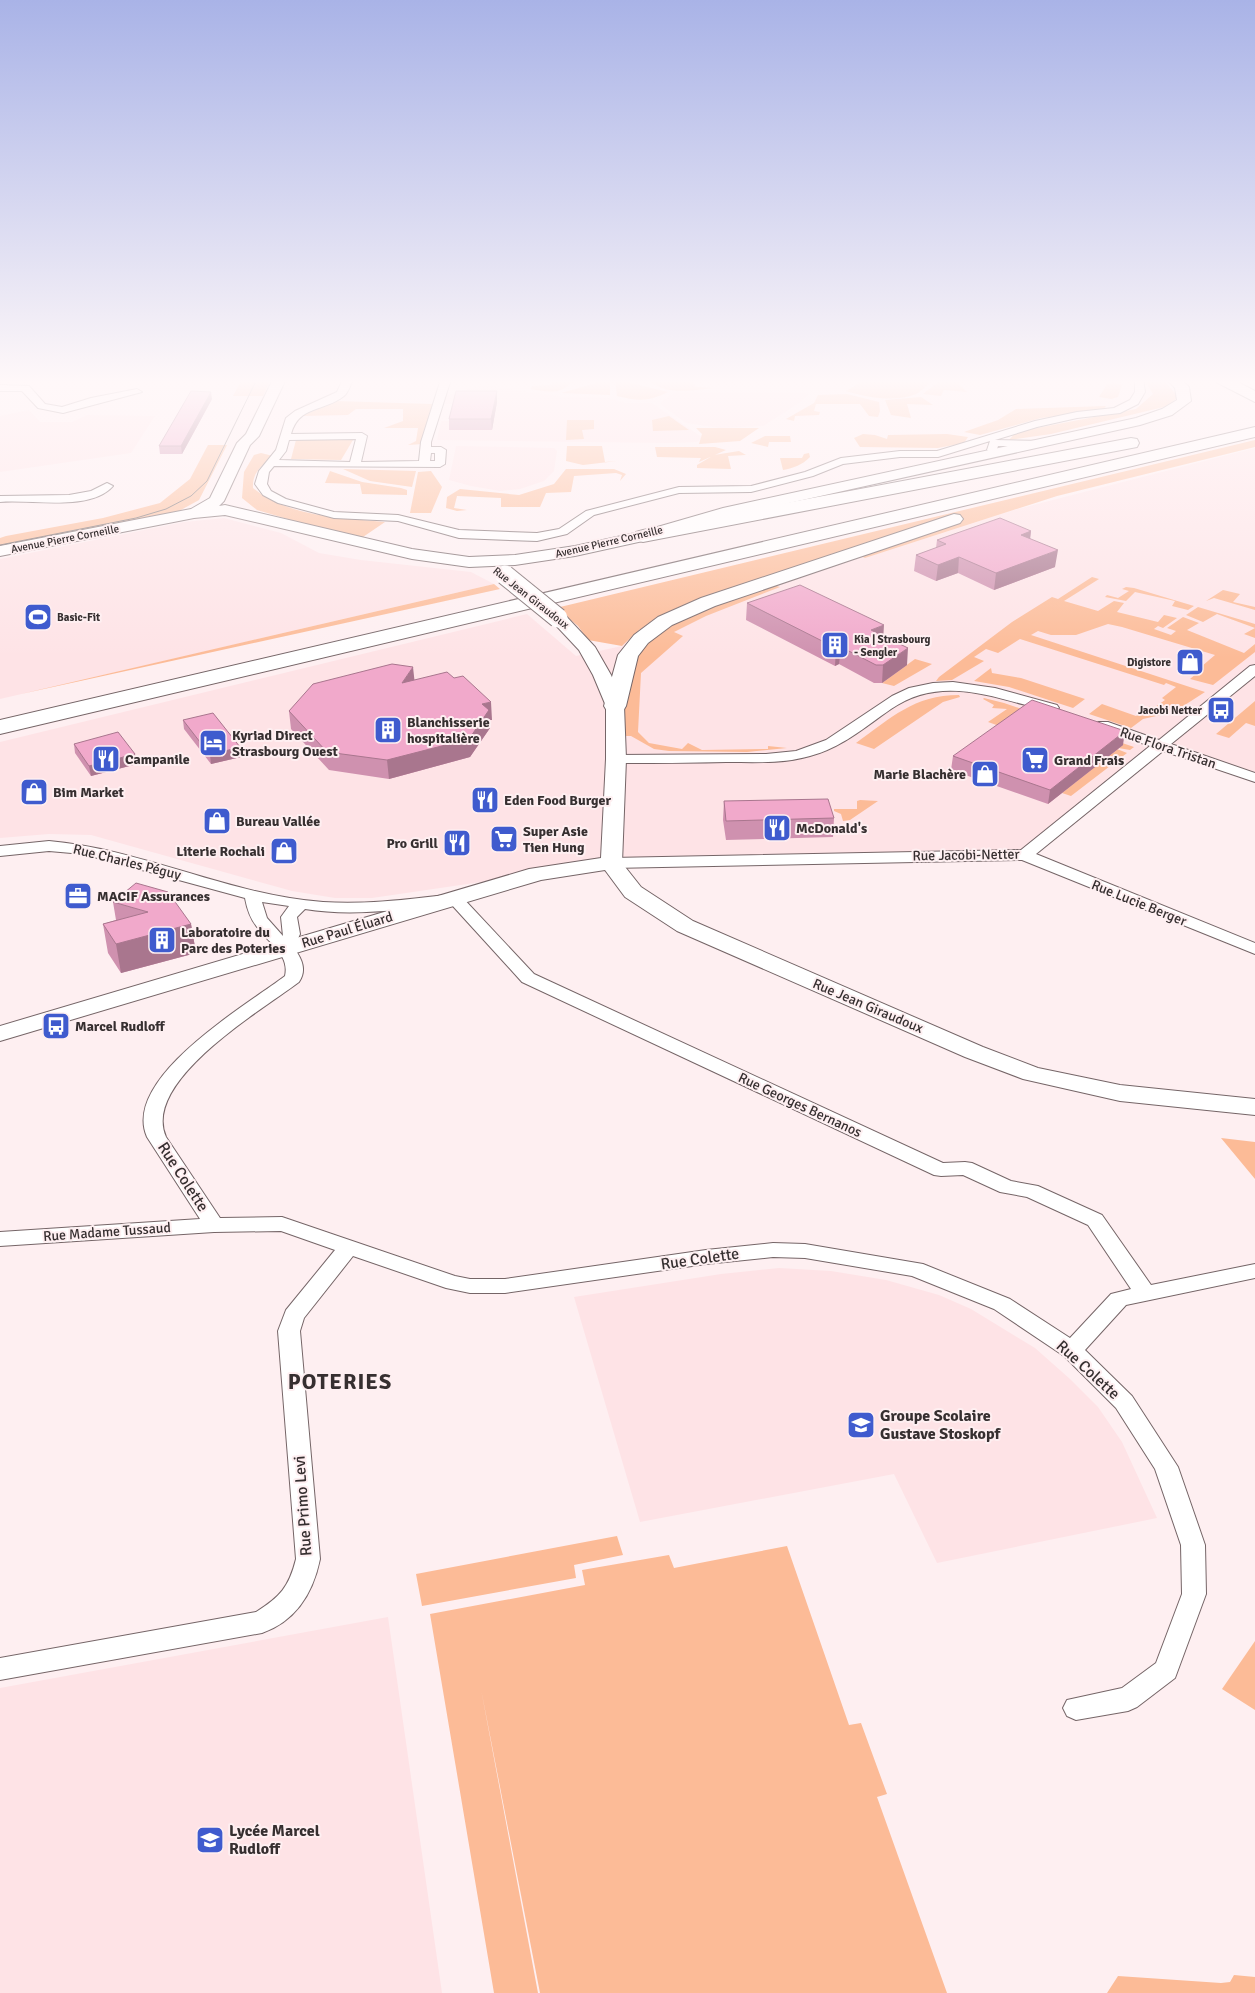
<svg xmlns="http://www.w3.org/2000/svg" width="1255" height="1993" viewBox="0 0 1255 1993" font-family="Signika,sans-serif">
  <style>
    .built { fill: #fee3e6 }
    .green { fill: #fcbb97 }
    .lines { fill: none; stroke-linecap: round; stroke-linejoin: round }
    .street-casing { stroke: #756567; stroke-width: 2 }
    .secondary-casing { stroke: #756567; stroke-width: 2 }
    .highway-casing { stroke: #756567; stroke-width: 2 }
    .street { fill: #fff; fill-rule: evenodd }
    .secondary { fill: #fff; fill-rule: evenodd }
    .highway { fill: #fff; fill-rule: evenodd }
    .tram { stroke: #706768; stroke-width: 1 }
    .secondary-bridge-far1-casing { stroke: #756567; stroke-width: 17; stroke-linecap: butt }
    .secondary-bridge-casing { stroke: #756567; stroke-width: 21; stroke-linecap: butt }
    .secondary-bridge-far1 { stroke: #fff; stroke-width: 15 }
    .secondary-bridge { stroke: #fff; stroke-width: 19 }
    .wall { fill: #cf91af }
    .shaded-wall { fill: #a9768e }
    .building { fill: #f1a9cb; stroke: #a9768e }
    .labels { text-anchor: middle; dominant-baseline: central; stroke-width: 4; stroke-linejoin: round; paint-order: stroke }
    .far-street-label { font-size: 11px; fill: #362f30; stroke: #feeff1 }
    .far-poi-label { font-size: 11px; font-weight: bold; fill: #362f30; stroke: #feeff1; text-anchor: start }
    .poi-label { font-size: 14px; font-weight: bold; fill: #362f30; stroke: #feeff1; text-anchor: start }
    .street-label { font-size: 14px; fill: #362f30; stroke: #feeff1 }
    .near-street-label { font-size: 16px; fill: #362f30; stroke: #feeff1 }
    .near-poi-label { font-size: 16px; font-weight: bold; fill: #362f30; stroke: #feeff1; text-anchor: start }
    .near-district-label { font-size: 22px; font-weight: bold; letter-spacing: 1px; fill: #362f30; stroke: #feeff1 }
  </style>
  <rect width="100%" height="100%" fill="#feeff1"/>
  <path class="built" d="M488 386 564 397 610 398 625 403H652L703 438 697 442 670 443 437 440 441 421H450L453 404H441L442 397 475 387Z
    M683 392H797L809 394 799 403 763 426 720 428 686 423 661 405V402L672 394Z
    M29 410 40 422H72L87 415 155 416 131 453 0 472V416Z
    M456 446 554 448 557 451 554 471 544 481 520 489 500 491 471 486 449 480Z
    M1255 448V783L1161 746 1025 855 611 863 372 898H335L292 891 91 835 49 834 0 838V742L527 614 576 656 622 646 639 630 665 616 847 551 865 558 1014 510Z
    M224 518 281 533 319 553 361 560 471 572 494 584 0 699V559L184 522Z
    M779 1268 831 1271 886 1280 939 1295 971 1309 1035 1348 1070 1379 1098 1407 1122 1442 1157 1518 937 1563 894 1474 640 1522 574 1297 721 1274Z
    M388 1617 442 1993H0V1688Z"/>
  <path class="green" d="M242 379H271L263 396H233Z
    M610 379V395L561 393Z
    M615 379 668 392C648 402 638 401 617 396Z
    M653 379H658L659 382H692L696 387 714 388C696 390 667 395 653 383Z
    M866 379H934C929 383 922 391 916 394 896 403 865 397 846 391Z
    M942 379H996L997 381 960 382 959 384 967 392 944 390 941 396 923 394Z
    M1144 379H1163L1178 397 1168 406 1051 434 1009 440 1016 432 1136 409 1153 394Z
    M552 381 572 382C561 395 546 392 531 389L532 386 552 385Z
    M1115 383 1122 385 1118 397 1111 399 1099 397 1107 384Z
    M847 394 879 402 880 411 878 417 869 416 860 404H816L814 411 820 412 819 415 795 416 794 421 786 419 814 403 818 395Z
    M921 397 933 405 907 404 911 418 891 415 885 400Z
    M336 401 432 404 423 444 408 445 416 441 418 428H384L403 421V409H356L348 415 302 416Z
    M1106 406 1103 410 1041 418 980 435 964 432 998 420 1016 409Z
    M669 416 689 430 653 431 652 420Z
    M567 420H594V429L582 430 584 439 566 440Z
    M696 428H759L740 441 699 444 702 434Z
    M863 434 875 435 887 439 888 435 947 434 968 437 964 443 938 448 860 447 854 438Z
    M765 436H790L791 442H769L768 447 751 443Z
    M296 440H353L341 460 291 459Z
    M1255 440V447L1057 496 865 558 847 551 665 616 639 630 622 646 588 640 578 626 556 608Z
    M208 445H227L199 500 179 511 0 548V538L6 536 103 518 160 503 190 479Z
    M567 446H602L605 462 617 461 583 465 566 461Z
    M655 447H715L726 450 699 462 701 458 657 457Z
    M739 451 746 455 728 456 731 469 697 468V465L714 455Z
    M261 453 273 456C262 466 252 472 253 488 287 517 342 518 385 522L363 537 308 525 257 510 242 498 244 472 254 455Z
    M809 453 810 457C802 465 794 468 783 470L780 458H802L804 454Z
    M343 469 416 471 412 487 370 481Z
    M566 469H614L626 474 620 481 622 475 616 473 574 476 571 492 546 493 540 507H501V498L457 496 454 508 467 510 457 511 446 508 447 497 460 489 519 495 554 484Z
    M330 471 362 482 401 488 407 490V495L362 494 360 484 325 483Z
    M431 471 442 487 431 513H410L418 472Z
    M1092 577 1099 579 1064 601 1098 611 1114 601 1124 603 1117 612 1158 622 1164 615 1177 618 1163 628 1158 626 1154 629 1171 635 1176 631 1167 628 1183 617 1199 623 1187 630 1244 653 1255 644V652L1213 685 1190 679 1197 673 1195 672 1215 655 1122 627 1108 624 1076 635H1051L1038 631 1031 635 1205 692 1174 712 1143 719 1131 728 1089 714 1102 704 1136 716 1150 706 1155 707 1165 700 1162 698 1176 687 1166 683 1164 685 1020 639 998 653 986 649 974 657 984 661 952 680 936 681 939 677 1012 622 1052 597 1058 599Z
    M494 584 500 589 21 694Z
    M774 585 780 587 706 616 674 632 683 636 641 673 638 732 649 743 682 749 688 743 702 750 768 749V746L787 748 747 752 669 751 654 749 631 736H624L625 688 634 656 660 631 699 611Z
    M1126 587 1134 588 1194 606 1188 610 1172 606 1175 601 1135 592 1126 601 1105 597 1107 595 1118 598 1129 591 1122 589Z
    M1223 590 1240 594 1233 602 1255 607V610L1214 598 1206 601Z
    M1198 607 1255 624V638L1244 634 1255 628 1217 614 1203 622 1186 615Z
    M915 659 932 664 894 686 882 683Z
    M991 668 992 673 1021 678 1085 699 1073 708 1009 687 974 681Z
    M959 695 960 697 943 702 874 749 856 743C891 718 914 695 959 695Z
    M984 698 1004 703 1134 747 1130 750 1008 729 988 722 1007 709 992 708 994 705 983 699Z
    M1255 701V726L1246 723 1229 738 1216 734Z
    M1117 749 1127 753 1071 796 1062 793Z
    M860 800 878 801 850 820 843 821 841 814 834 811V809H857V801Z
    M1221 1138 1255 1142V1179Z
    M617 1536 623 1555 574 1565 576 1578 422 1606 416 1574Z
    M787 1546 849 1725 861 1723 887 1794 877 1797 947 1993H540L481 1689 538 1993H494L430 1614 585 1585 582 1570 669 1555 674 1568Z
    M1255 1641V1710L1222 1689Z
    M1234 1975 1255 1977V1993H1107L1118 1976 1221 1983 1230 1982Z"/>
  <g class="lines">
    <defs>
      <path id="street" d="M343 379H353C351 384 348 393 344 396 324 412 299 405 291 434L362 433 367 436 361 462 419 461 421 442 441 379H451L431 442V447H441L446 450 445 464 440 467 274 466 269 472 267 484 271 491 286 499 334 512 398 515 459 530 537 533 559 529 586 511 679 487 751 486 805 472 841 458 900 451H937L1035 421 1077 412 1114 408 1130 400 1135 392V382L1132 379H1143L1145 392 1138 404 1120 413 1077 418 1037 427 995 440 1044 441V445L1040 446H998L996 452 992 453 987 450 990 441 938 457H900L843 464 813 476 751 492 679 493 594 515 567 534 537 541 459 538 398 521 334 518 278 503 263 495 255 484 259 471 276 450 286 418 295 411 337 392ZM356 439 350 462 279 460 286 451 289 440ZM431 453H435V461H430Z
        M0 385 29 386 45 404 62 407 91 398 137 389 142 392 63 413 38 408 22 391H0Z
        M107 483 113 486C90 512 32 499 0 502V496L69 495 91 491Z
        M1255 665V676L1171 744 1255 773V782L1163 751 1036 854 1255 943V954L1022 860 611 868 603 863 611 858 1021 850 1150 746 1098 728 1096 725 1098 722H1108L1159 740 1250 666Z
        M953 682 995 688 1057 705 1059 708 1052 712C997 699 943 673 891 709 865 727 841 748 810 756 782 764 755 762 726 762 690 763 653 763 616 763L609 759 616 755 766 754 796 751 826 740 892 696 909 688 933 683Z
        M49 841C142 849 229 895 323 902 367 905 411 899 455 894L461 896 534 974 943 1163 965 1162 972 1163 1011 1181 1038 1186 1102 1215 1151 1285 1255 1264V1278L1126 1305 1085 1350 1132 1396 1178 1467 1205 1545 1206 1594 1175 1678 1137 1707 1128 1711 1076 1720 1067 1716 1063 1708 1067 1700 1122 1688 1156 1663 1182 1594 1181 1545 1155 1469 1116 1408 1064 1356 994 1309 912 1276 805 1258 773 1257 706 1264 505 1293H470L446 1288 353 1256 304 1318 300 1331 320 1559C313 1593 296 1621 262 1633L0 1680V1658L256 1612C280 1597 289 1587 296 1559L278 1331 286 1310 335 1250 281 1231 214 1232 0 1246V1232L200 1219 147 1137C121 1078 247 1005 285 976 290 954 268 943 257 927 250 918 247 909 245 898L83 854 49 851 0 856V846ZM262 902 289 906 281 917 283 936 267 918ZM451 904 522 982 934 1175 941 1176 963 1175 1000 1192 1027 1197 1088 1225 1131 1289 1111 1294 1070 1338 1010 1299 923 1264 805 1244 773 1243 706 1250 505 1279H470L455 1276 282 1217 220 1218 166 1137C141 1081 262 1010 299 982 307 970 302 959 294 948L300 934 297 917 305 909C353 917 403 909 451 904Z"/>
      <path id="secondary" d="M273 379H286L259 436 250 445 224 501 219 506 225 505 412 549 469 557 515 555 575 546 640 532 723 508 1136 418 1162 409 1177 400 1175 388 1167 379H1181L1189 387 1191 401 1172 415 1140 425 726 517 643 541 575 556 515 565 469 567 412 559 225 515 194 518 0 556V546L191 509 210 498 237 443 246 434Z
        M558 613 564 614 595 647 611 675 624 706 626 759 622 863 641 887 693 921 983 1047 1038 1068 1120 1085 1255 1099V1115L1120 1101 1023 1079 965 1057 677 931 625 897 605 870 541 880 0 1041V1026L529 869 601 858 606 759V706L593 675 579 650 549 618 552 614Z"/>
      <path id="highway" d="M1214 379H1232L1255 391V402L1216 382Z
        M1255 427V437L0 734V720Z
        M1131 438 1137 439 1139 443 1137 447 643 542 636 540 634 536 636 532 643 530Z
        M954 514 960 515 963 519 960 523 715 606 672 625 648 643 638 656 626 706 623 711 615 713 607 711 604 706 618 655 634 635 658 617 701 598Z"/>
    </defs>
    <use href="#street" class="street-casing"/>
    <use href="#secondary" class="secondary-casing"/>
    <use href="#highway" class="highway-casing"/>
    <use href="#street" class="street"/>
    <use href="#secondary" class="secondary"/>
    <use href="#highway" class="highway"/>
    <path class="tram" d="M0 545 136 518 166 509 191 496 207 481 257 379"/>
    <defs>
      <path id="secondary-bridge-far1" d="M504 574 507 576"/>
      <path id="secondary-bridge" d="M505 575 558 618"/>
    </defs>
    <use href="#secondary-bridge-far1" class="secondary-bridge-far1-casing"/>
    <use href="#secondary-bridge" class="secondary-bridge-casing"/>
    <use href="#secondary-bridge-far1" class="secondary-bridge-far1"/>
    <use href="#secondary-bridge" class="secondary-bridge"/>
  </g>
  <path class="wall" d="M497 391V402L492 430H449V419Z
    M212 399 182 454H160L159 446Z
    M1031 531 1030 538 1055 567 994 590 958 573 936 581 914 571 916 555 936 548 937 540Z
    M747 603 883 636 907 665 882 683H874L839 664 835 666 746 620Z
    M414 680 492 720H490V728L470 757 389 779 329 770 291 729 289 711Z
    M183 720 240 747 241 757 211 764 184 729Z
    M74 744 137 764 91 776 75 753Z
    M1123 745 1048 804 951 770 953 756Z
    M724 801 834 818 833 837 726 840 723 820Z
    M113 902 191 924 196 953 121 973 108 953 103 924 116 920Z"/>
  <path class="shaded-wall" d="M497 391V402L492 430 491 419Z
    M211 392 212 399 182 454 181 446Z
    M1031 531 1029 548 1021 535Z
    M1058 550 1055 567 994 590 996 573Z
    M959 557 958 573 936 581 938 565Z
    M884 625 883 642 871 630Z
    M841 647 839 664 835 666 836 648Z
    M908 648 907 665 882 683 883 665Z
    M413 667 415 685 402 683Z
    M491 702 492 720H490V728L470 757 389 779 387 760 482 704Z
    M1125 731 1123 745 1048 804 1050 790Z
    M240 747 241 757 211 764 210 755Z
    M135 754 137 764 91 776 89 766Z
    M191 924 196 953 121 973 116 944Z"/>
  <path class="building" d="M191 391 211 392 181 446H159Z
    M456 391H497L491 419H449Z
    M1000 518 1031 531 1021 535 1058 550 996 573 959 557 938 565 916 555 946 544 937 540Z
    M800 585 884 625 871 630 908 648 883 665H876L841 647 836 648 747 603Z
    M392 664 413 667 402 683 447 672 454 678 463 676 491 702 482 704 489 710 469 739 387 760 327 752 289 711 313 684Z
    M1032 700 1125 731 1050 790 953 756Z
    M213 713 240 747 210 755 183 720Z
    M118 732 135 754 89 766 74 744Z
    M828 799 834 818 726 821 724 801Z
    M136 883 168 892 191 924 116 944 103 924 148 912 113 902Z"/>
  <linearGradient id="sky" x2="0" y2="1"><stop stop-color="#a9b3e7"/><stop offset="0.58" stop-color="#fff8f9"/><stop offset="1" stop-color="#fff8f9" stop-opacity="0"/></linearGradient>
  <rect width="1255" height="658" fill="url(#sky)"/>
  <defs>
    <symbol id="stadium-square" viewBox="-11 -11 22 22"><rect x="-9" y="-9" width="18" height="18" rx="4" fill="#3f5bce" stroke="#feeff1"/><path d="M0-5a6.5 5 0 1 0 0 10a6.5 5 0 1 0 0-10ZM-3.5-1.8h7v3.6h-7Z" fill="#fff"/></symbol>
    <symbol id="building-square" viewBox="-11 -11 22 22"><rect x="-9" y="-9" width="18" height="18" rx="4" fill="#3f5bce" stroke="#feeff1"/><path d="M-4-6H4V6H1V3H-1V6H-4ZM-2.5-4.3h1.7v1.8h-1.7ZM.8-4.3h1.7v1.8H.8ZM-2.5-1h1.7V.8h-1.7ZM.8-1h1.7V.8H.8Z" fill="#fff"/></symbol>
    <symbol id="shop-square" viewBox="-11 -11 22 22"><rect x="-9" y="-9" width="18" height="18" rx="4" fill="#3f5bce" stroke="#feeff1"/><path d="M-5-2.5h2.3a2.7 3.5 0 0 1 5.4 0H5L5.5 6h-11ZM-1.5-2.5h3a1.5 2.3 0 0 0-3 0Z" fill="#fff"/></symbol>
    <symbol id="bus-square" viewBox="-11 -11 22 22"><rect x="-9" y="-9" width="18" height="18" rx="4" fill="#3f5bce" stroke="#feeff1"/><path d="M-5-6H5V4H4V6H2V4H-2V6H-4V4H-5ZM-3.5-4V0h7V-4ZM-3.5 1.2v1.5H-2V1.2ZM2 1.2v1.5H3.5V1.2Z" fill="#fff"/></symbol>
    <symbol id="hotel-square" viewBox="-11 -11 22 22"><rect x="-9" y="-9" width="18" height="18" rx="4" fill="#3f5bce" stroke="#feeff1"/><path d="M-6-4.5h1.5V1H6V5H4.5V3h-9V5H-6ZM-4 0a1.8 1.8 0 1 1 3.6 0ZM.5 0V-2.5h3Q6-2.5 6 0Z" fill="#fff"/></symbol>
    <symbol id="restaurant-square" viewBox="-11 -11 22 22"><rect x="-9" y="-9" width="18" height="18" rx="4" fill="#3f5bce" stroke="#feeff1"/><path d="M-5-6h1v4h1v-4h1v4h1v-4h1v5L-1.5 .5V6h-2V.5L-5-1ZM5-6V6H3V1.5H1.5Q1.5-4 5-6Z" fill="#fff"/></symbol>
    <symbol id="supermarket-square" viewBox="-11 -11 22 22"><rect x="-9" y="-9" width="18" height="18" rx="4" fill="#3f5bce" stroke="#feeff1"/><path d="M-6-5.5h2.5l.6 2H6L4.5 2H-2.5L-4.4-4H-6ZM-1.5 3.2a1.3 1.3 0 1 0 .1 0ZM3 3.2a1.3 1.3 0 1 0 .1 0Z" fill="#fff"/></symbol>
    <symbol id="office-square" viewBox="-11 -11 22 22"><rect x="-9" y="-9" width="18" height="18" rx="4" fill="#3f5bce" stroke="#feeff1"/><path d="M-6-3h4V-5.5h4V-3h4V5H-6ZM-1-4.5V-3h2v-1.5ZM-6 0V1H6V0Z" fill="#fff"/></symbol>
    <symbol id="school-square" viewBox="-11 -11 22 22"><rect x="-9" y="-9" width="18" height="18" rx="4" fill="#3f5bce" stroke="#feeff1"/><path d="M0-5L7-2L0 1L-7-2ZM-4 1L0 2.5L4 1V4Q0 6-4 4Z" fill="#fff"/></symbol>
  </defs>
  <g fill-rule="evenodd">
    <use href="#stadium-square" x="22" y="601" width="32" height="32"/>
    <use href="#building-square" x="819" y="629" width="32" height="32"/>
    <use href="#shop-square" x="1174" y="646" width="32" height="32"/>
    <use href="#bus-square" x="1205" y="694" width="32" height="32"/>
    <use href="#building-square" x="372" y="714" width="32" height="32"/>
    <use href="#hotel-square" x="197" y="727" width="32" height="32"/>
    <use href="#restaurant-square" x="90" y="743" width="32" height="32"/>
    <use href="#supermarket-square" x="1019" y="744" width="32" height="32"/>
    <use href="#shop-square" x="969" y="758" width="32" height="32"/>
    <use href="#shop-square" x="18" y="776" width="32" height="32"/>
    <use href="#restaurant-square" x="469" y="784" width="32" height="32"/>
    <use href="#shop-square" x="201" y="805" width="32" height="32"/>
    <use href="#restaurant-square" x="761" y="812" width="32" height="32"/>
    <use href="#supermarket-square" x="488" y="823" width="32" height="32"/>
    <use href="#restaurant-square" x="441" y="827" width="32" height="32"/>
    <use href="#shop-square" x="268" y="835" width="32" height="32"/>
    <use href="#office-square" x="62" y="880" width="32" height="32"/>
    <use href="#building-square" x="146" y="924" width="32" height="32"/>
    <use href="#bus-square" x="40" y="1010" width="32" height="32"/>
    <use href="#school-square" x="845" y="1409" width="32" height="32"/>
    <use href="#school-square" x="194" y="1824" width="32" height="32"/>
  </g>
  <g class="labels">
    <g class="far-street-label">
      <text transform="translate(65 539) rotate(-11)">Avenue Pierre Corneille</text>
      <text transform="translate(609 542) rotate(-13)">Avenue Pierre Corneille</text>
      <text transform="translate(531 598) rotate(38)">Rue Jean Giraudoux</text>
    </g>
    <g class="far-poi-label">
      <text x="57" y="617">Basic-Fit</text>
      <text x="854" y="639">Kia | Strasbourg<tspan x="854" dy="13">- Sengler</tspan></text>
      <text x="1171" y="662" text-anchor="end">Digistore</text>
      <text x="1202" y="710" text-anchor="end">Jacobi Netter</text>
    </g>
    <g class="poi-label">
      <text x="407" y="722">Blanchisserie<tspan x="407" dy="16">hospitalière</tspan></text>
      <text x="232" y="735">Kyriad Direct<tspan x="232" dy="16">Strasbourg Ouest</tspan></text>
      <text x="125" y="759">Campanile</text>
      <text x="1054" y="760">Grand Frais</text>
      <text x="966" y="774" text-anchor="end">Marie Blachère</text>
      <text x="53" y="792">Bim Market</text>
      <text x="504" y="800">Eden Food Burger</text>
      <text x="236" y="821">Bureau Vallée</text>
      <text x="796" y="828">McDonald's</text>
      <text x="523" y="831">Super Asie<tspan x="523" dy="16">Tien Hung</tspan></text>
      <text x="438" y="843" text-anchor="end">Pro Grill</text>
      <text x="265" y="851" text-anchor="end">Literie Rochali</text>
      <text x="97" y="896">MACIF Assurances</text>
      <text x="181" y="932">Laboratoire du<tspan x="181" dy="16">Parc des Poteries</tspan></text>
      <text x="75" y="1026">Marcel Rudloff</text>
    </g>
    <g class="street-label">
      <text transform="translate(1168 748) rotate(19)">Rue Flora Tristan</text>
      <text transform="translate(966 855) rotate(-1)">Rue Jacobi-Netter</text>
      <text transform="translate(127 862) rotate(14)">Rue Charles Péguy</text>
      <text transform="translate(1139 903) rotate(22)">Rue Lucie Berger</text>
      <text transform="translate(347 930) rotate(-17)">Rue Paul Éluard</text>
      <text transform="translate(868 1006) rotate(23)">Rue Jean Giraudoux</text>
      <text transform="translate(800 1105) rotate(25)">Rue Georges Bernanos</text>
      <text transform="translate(107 1232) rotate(-4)">Rue Madame Tussaud</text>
    </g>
    <g class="near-street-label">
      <text transform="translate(183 1177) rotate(57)">Rue Colette</text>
      <text transform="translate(700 1259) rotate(-8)">Rue Colette</text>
      <text transform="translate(1088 1370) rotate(42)">Rue Colette</text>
      <text transform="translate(303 1506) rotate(-94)">Rue Primo Levi</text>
    </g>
    <g class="near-poi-label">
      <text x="880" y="1416">Groupe Scolaire<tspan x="880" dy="18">Gustave Stoskopf</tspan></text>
      <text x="229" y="1831">Lycée Marcel<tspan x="229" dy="18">Rudloff</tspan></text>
    </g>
    <g class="near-district-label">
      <text x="340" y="1381">POTERIES</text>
    </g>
  </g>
</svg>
